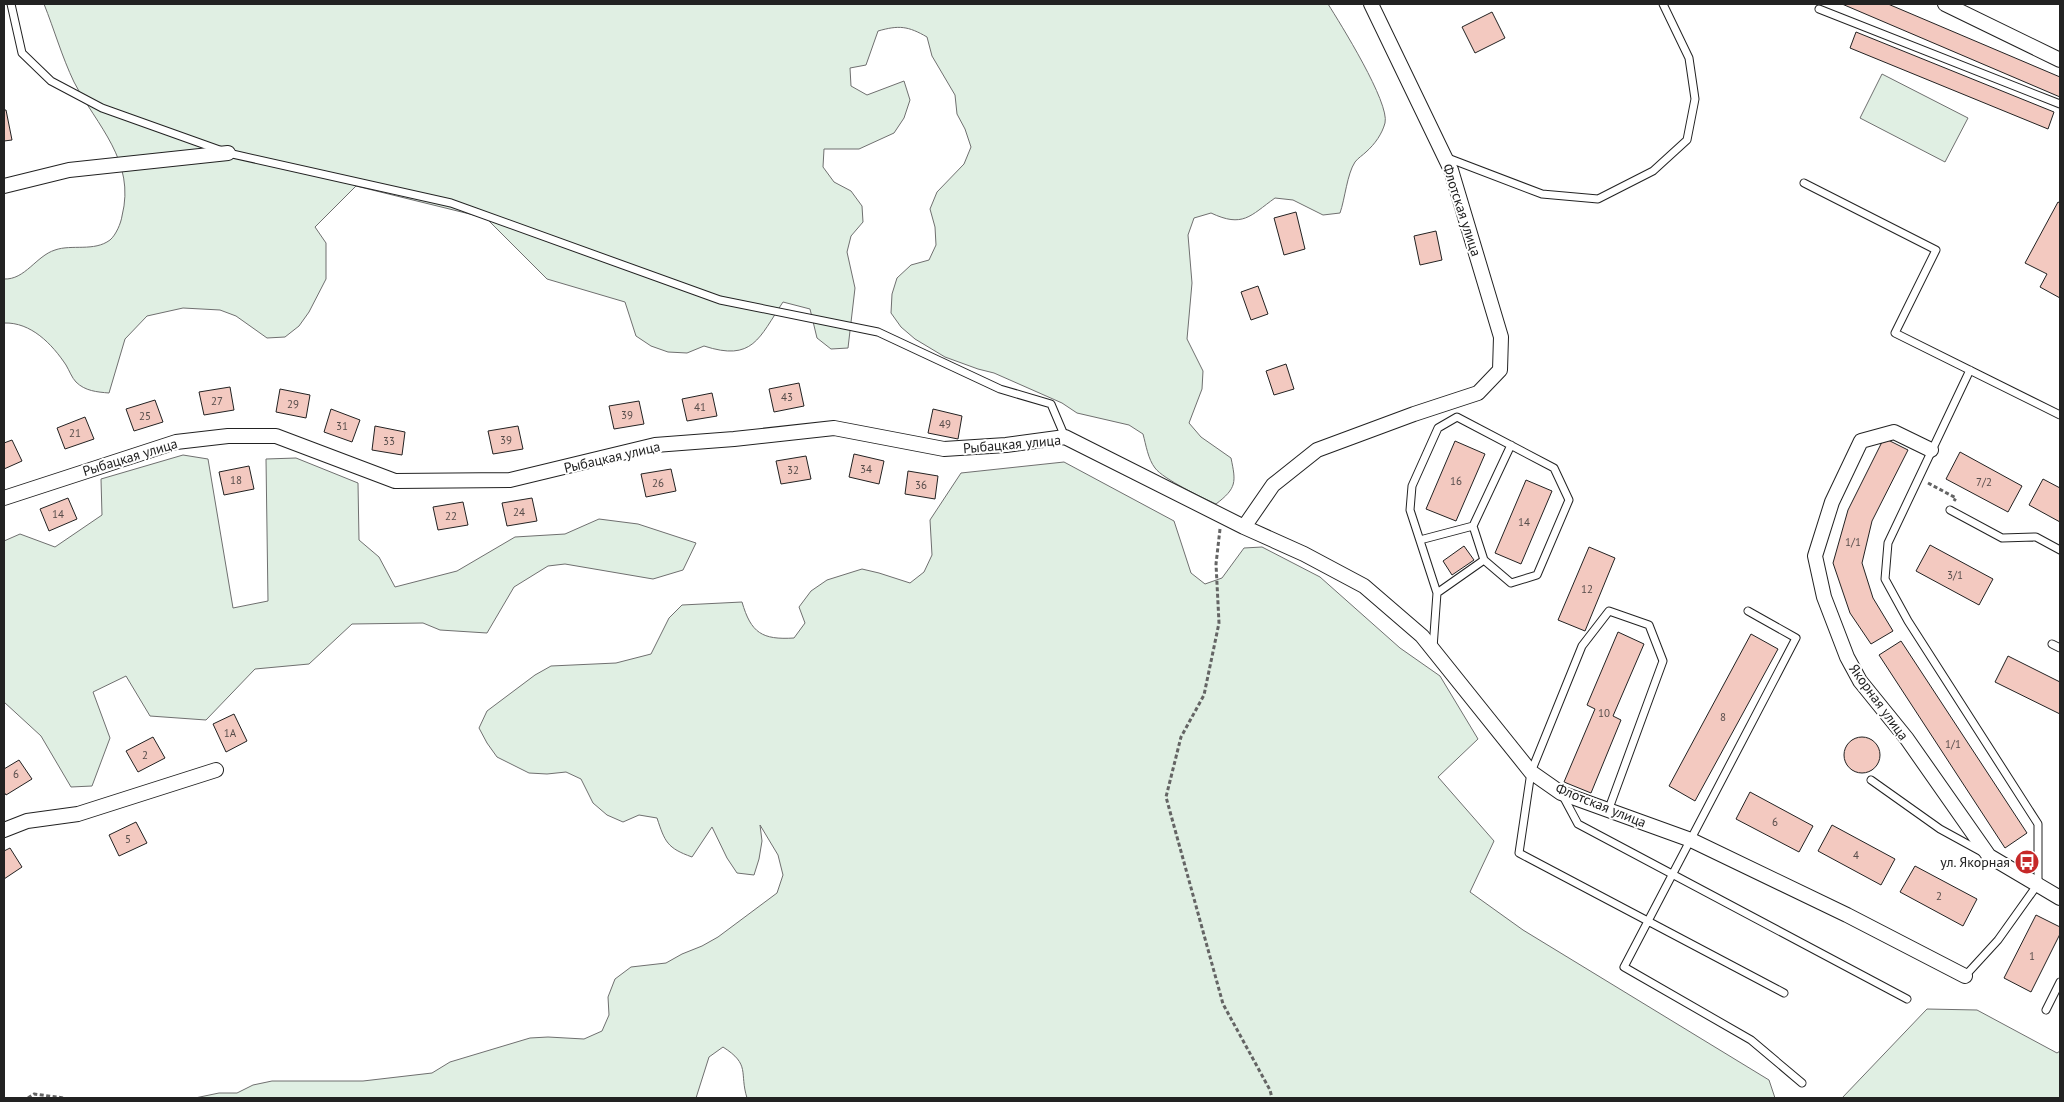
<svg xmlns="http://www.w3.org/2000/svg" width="2064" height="1102" viewBox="0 0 2064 1102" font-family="'PT Sans',sans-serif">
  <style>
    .green { fill: #e0efe3; stroke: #6f6f6f }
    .building { fill: #f3c9c0; stroke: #222 }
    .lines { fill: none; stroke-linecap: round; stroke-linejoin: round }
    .lane-casing { stroke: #222; stroke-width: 9 }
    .street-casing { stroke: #222; stroke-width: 16 }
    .path { stroke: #646464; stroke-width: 3; stroke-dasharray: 4 2.5; stroke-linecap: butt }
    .lane { stroke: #fff; stroke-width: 7 }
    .street { stroke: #fff; stroke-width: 14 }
    .labels { text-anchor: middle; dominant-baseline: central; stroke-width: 4; stroke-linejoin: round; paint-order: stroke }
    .number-label { font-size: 11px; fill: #564c4a }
    .street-label { font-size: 14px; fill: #222; stroke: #fff }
    .poi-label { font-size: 14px; fill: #222; stroke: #fff; text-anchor: end }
  </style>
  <rect width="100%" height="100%" fill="#fff"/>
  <path class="green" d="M44 4H1328C1340 23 1390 103 1385 123 1382 134 1375 144 1366 152 1363 155 1358 158 1355 162 1347 174 1345 199 1340 213L1323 215 1293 200 1275 198C1250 216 1243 228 1211 213L1194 218 1188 235 1192 283 1187 339 1203 371 1202 389 1189 423 1201 437 1231 458C1236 482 1237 488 1216 504 1203 498 1163 479 1155 468 1148 459 1146 445 1143 434L1129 425 1077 413 1062 403 994 373 978 369 945 357 915 339 901 327 891 313 892 294 897 278 911 265 929 260 936 245 935 227 930 209 937 192 964 164 971 147 965 129 957 114 955 95 932 56 927 37C908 26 899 25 878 31L866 65 850 68 851 86 867 95 904 81 910 100 904 118 894 133 859 149H824L823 167 834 182 851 191 862 206 863 222 851 236 847 252 855 288 848 348 831 349 817 338 810 309 783 302C759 338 753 362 704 346L687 353 668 352 651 346 636 336 625 302 547 279 486 218 356 186 315 227 326 243V279L309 312 299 326 285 337 267 338 236 316 220 310 183 308 147 316 125 339 109 393C97 392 85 391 76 382 72 378 69 370 66 365 52 344 31 322 4 323V279C25 280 36 256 55 250 72 244 94 252 110 240 116 235 121 223 122 216 136 161 97 126 74 82 62 57 54 29 44 4Z
    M1882 74 1968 118 1945 162 1860 118Z
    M183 455 208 459 233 608 268 601 266 459 296 458 358 483 359 540 379 557 395 587 457 571 515 537 565 534 599 519 638 524 696 543 683 570 653 579 565 564 548 566 514 587 487 633 440 630 423 623 352 624 309 664 255 669 206 720 150 716 126 676 93 692 110 738 92 786 71 787 41 736 4 702V541L20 534 55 547 102 515 101 479Z
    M1064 462 1174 521 1191 573 1205 584 1222 578 1244 548 1262 547 1320 577 1400 648 1440 676 1478 739 1438 777 1494 841 1470 892 1523 930 1769 1080 1775 1098H747C739 1072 751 1065 723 1047L709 1057 696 1098H195L219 1093H237L253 1085 272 1081H363L432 1073 450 1062 530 1038 548 1037 584 1039 602 1031 609 1015 608 997 615 979 631 967 666 963 682 954 702 946 718 937 777 893 783 875 778 855 760 825 762 841 759 859 754 875 737 873 727 858 712 827 692 857C667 848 665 842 657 818L639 815 623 822 607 815 593 803 581 779 566 772 547 774 529 773 497 757 487 743 479 728 487 711 535 675 551 666 616 663 651 654 669 618 682 605 742 602C751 633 762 640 794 638L805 623 799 607 811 591 827 580 862 569 879 573 910 583 924 572 932 555 930 520 961 473Z
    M1927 1009 1977 1010 2057 1053 2060 1051V1098H1842Z"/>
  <path class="building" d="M1842 4H1888L2060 77V97Z
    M1492 12 1505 38 1475 53 1462 27Z
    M1856 32 2054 112 2048 129 1850 48Z
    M4 110H6L12 140 4 141Z
    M2058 202 2060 203V298L2040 287 2047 274 2025 263Z
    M1296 212 1305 249 1284 255 1274 218Z
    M1436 231 1442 260 1420 265 1414 236Z
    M1258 286 1268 314 1251 320 1241 292Z
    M1286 364 1294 389 1274 395 1266 371Z
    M799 383 804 406 774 412 769 389Z
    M230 387 234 410 204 415 199 392Z
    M280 389 310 395 306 418 276 412Z
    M712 393 717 416 687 421 682 399Z
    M155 400 163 422 134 431 126 409Z
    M639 401 644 424 614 429 609 406Z
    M331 409 360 420 352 442 324 432Z
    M933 409 962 416 958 439 928 433Z
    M85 417 94 439 65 449 57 428Z
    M375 426 405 432 402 455 372 450Z
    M518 426 523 449 493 454 488 431Z
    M1884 438 1908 450 1872 521 1862 563 1873 598 1893 631 1871 644 1850 613 1833 563 1848 510Z
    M12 440 22 461 4 469V443Z
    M1455 441 1485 454 1456 521 1426 509Z
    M1960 452 2022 486 2008 512 1946 479Z
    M854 454 884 461 879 484 849 477Z
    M806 456 811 479 781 484 776 461Z
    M249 466 254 489 224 495 219 472Z
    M671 469 676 491 646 497 641 474Z
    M908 471 938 476 935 499 905 494Z
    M2043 479 2060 488V522L2029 505Z
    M1526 480 1552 491 1521 564 1495 553Z
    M68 498 77 519 49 531 40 509Z
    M532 498 537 521 507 526 502 503Z
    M463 502 468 525 438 530 433 507Z
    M1930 545 1993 579 1979 605 1916 571Z
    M1464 546 1474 560 1452 575 1443 561Z
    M1589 547 1615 558 1585 631 1558 620Z
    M1618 632 1644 644 1613 716 1621 720 1591 793 1564 782 1595 709 1587 705Z
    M1751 634 1778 649 1695 801 1669 786Z
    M1901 641 2027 833 2005 848 1879 655Z
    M2008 656 2060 682V714L1995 682Z
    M234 714 247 741 226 752 213 724Z
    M153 737 165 758 138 772 126 751Z
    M1844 755a18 18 0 1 1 36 0a18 18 0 1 1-36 0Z
    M19 760 32 779 6 795 4 792V769Z
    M1750 792 1813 826 1799 852 1736 819Z
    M136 822 147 843 119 856 109 835Z
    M1832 825 1895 859 1881 885 1818 851Z
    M10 848 22 867 4 879V851Z
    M1915 866 1977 899 1963 926 1900 892Z
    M2036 915 2060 927V934L2031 992 2004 978Z"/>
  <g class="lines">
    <defs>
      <path id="lane" d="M11 4 22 53 51 81 102 108 228 153 451 203 720 300 878 332 1000 389 1051 404 1065 437
        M1819 9 2060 104
        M1445 157 1542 194 1598 199 1653 171 1687 140 1695 99 1689 58 1663 4
        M1804 183 1936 250 1895 333 2060 415
        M1950 510 2002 538 2036 537 2060 550
        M1420 540 1473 526
        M1484 560 1473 526 1511 445
        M1748 611 1796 638 1624 967 1751 1040 1802 1083
        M2052 644 2060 648
        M1433 648 1437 593 1410 510 1412 486 1438 428 1457 417 1554 468 1569 500 1537 575 1511 583 1484 560 1437 593
        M1871 780 1940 829 1982 852
        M1563 796 1578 824 1907 999
        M1608 811 1663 661 1649 625 1609 611 1582 646 1531 772 1519 853 1784 993
        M1965 976 1998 940 2038 884V824L1908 621 1885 579 1888 543 1970 370
        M2046 1010 2060 982"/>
      <path id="street" d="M1945 4 2060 60
        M4 186 69 170 228 153
        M1931 450 1894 432 1861 441 1832 502 1815 556 1824 597 1847 657 1860 681 1907 739 1989 856 2060 898
        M4 498 176 442 228 436H276L395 481 510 480 655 445 734 439 834 428 944 449 1006 445 1065 437 1244 527 1304 554 1364 586 1422 636 1531 772 1561 793 1691 840 1847 915 1965 976
        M1244 527 1273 485 1317 450 1414 414 1478 393 1500 370 1501 337 1451 170 1371 4
        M4 830 27 821 78 814 216 770"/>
    </defs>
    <use href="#lane" class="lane-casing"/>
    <use href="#street" class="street-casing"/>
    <path class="path" d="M1928 483 1956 498 1954 501
      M1220 529 1216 564 1219 623 1204 695 1181 737 1166 797 1223 1004 1270 1090 1272 1098
      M28 1098 34 1094 64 1098"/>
    <use href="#lane" class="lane"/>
    <use href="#street" class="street"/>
  </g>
  <defs>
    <symbol id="bus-disc" viewBox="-11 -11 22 22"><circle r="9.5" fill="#c62828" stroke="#fff"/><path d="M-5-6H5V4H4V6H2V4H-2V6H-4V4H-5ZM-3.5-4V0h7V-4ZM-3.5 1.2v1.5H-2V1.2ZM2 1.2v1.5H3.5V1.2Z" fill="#fff"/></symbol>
  </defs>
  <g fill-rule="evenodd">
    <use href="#bus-disc" x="2013" y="848" width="28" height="28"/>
  </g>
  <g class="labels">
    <g class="number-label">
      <text x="787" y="397">43</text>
      <text x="217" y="401">27</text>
      <text x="293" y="404">29</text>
      <text x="700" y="407">41</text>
      <text x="627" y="415">39</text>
      <text x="145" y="416">25</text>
      <text x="945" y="424">49</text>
      <text x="342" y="426">31</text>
      <text x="75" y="433">21</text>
      <text x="506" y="440">39</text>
      <text x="389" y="441">33</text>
      <text x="866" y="469">34</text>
      <text x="793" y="470">32</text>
      <text x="236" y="480">18</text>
      <text x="1456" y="481">16</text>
      <text x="1984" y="482">7/2</text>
      <text x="658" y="483">26</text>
      <text x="921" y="485">36</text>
      <text x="519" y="512">24</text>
      <text x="58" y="514">14</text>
      <text x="451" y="516">22</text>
      <text x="1524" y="522">14</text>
      <text x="1853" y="542">1/1</text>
      <text x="1955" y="575">3/1</text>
      <text x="1587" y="589">12</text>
      <text x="1604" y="713">10</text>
      <text x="1723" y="717">8</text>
      <text x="230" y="733">1А</text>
      <text x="1953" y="744">1/1</text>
      <text x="145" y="755">2</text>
      <text x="16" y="774">6</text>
      <text x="1775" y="822">6</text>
      <text x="128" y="839">5</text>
      <text x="1856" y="855">4</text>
      <text x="1939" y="896">2</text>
      <text x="2032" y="956">1</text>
    </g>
    <g class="street-label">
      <text transform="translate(1462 210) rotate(72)">Флотская улица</text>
      <text transform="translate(1012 444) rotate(-5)">Рыбацкая улица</text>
      <text transform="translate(130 457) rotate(-17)">Рыбацкая улица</text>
      <text transform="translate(612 457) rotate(-13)">Рыбацкая улица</text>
      <text transform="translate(1879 702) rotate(54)">Якорная улица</text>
      <text transform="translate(1601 805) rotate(22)">Флотская улица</text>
    </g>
    <g class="poi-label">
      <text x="2010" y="862">ул. Якорная</text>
    </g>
  </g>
  <rect width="2064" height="1102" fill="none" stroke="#222222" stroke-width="10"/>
</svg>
